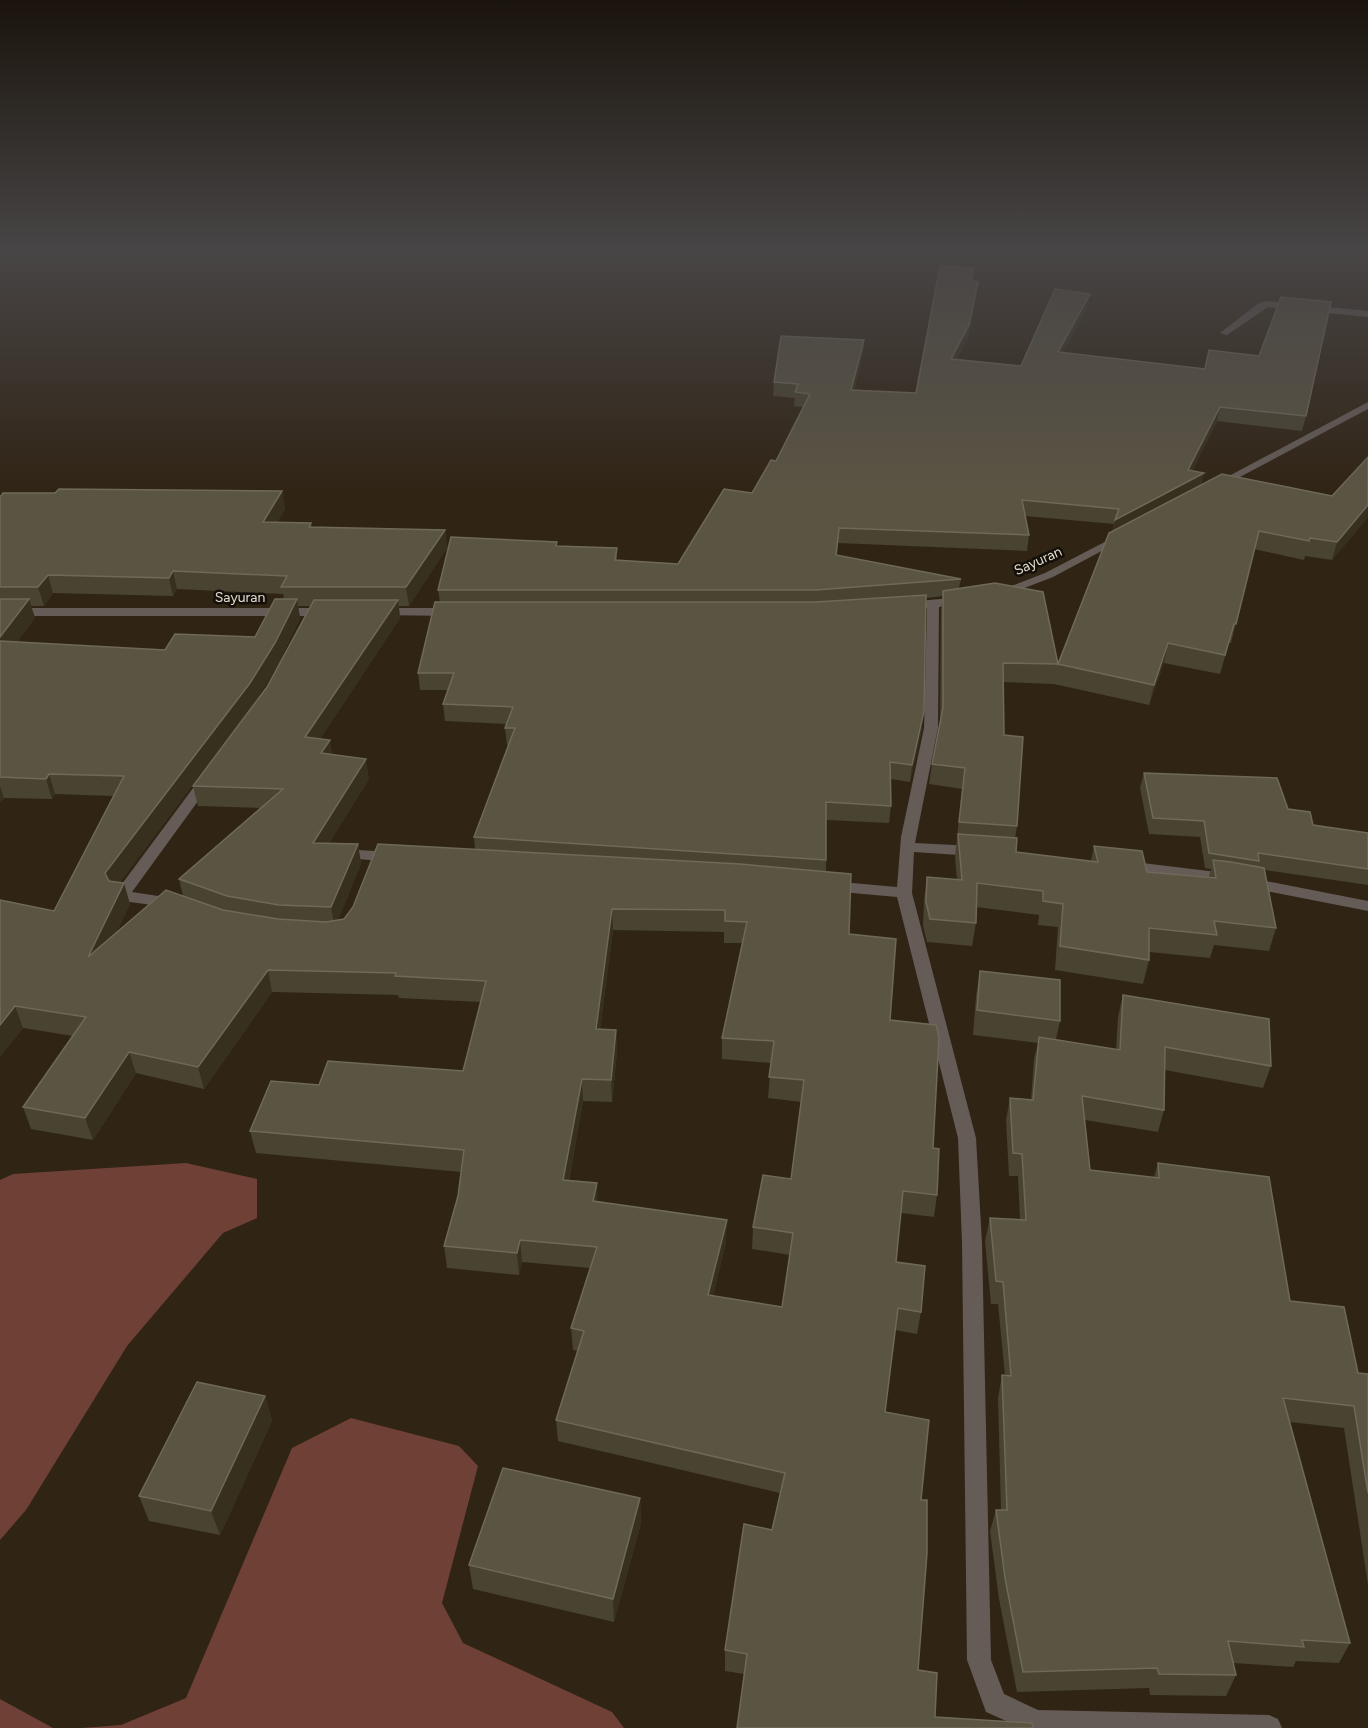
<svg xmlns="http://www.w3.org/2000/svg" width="1368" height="1728" viewBox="0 0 1368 1728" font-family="Figtree,sans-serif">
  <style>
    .forest { fill: #6f4035 }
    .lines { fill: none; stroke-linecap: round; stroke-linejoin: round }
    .service { fill: #655c57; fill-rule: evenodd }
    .minor { fill: #655c57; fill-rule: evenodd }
    .wall { fill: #494332; fill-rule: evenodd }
    .shaded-wall { fill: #38301f }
    .building { fill: #5a5443; stroke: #6f6959; stroke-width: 1.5; fill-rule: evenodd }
    .labels { text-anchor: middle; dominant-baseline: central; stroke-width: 5; stroke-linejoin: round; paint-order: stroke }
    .far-street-label { font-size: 14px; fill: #e2dbd1; stroke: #140f08 }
  </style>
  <rect width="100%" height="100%" fill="#302415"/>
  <path class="forest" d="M186 1163 257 1179V1218L223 1233 127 1346 26 1510 0 1540V1180L13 1174Z
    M351 1418 459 1446 478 1466 442 1603 463 1643 612 1712 624 1728H81L121 1725 186 1698 292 1448Z
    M0 1699 53 1728H0Z"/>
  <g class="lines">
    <path class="service" d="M1268 301 1368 311V317L1268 307 1227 335 1220 333 1259 303Z"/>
    <path class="minor" d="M1368 402V409L1221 487 1212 485Z
      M1122 533 1128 536 1126 538 1053 577 1001 597 997 598 991 594 1045 573Z
      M962 597 966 598V604L939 607 938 728 915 843 974 846 981 851 974 856 914 852 912 893 976 1138 982 1243 991 1660 1004 1694 1038 1710 1269 1715 1278 1719 1282 1728H1022L986 1712 967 1660 962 1243 958 1138 897 897 830 891 822 886 830 881 897 887 901 837 924 728 927 608 908 610 902 606 908 602Z
      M0 608H326L332 612 326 616H0Z
      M380 608H452L458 612 452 616 376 615 374 612Z
      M207 775 214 779 132 892 178 899 181 903 178 907 173 908 116 900 113 896 116 892 202 776Z
      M339 849 393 852 400 857 393 862 334 857 332 854 334 851Z
      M1126 861 1225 873 1368 901V911L1225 883 1121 869 1118 866 1121 863Z"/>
  </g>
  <path class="wall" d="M972 281 978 282 968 338 957 359 1021 366 1088 307 1063 352 1306 416 1302 431 1217 421 1192 471 1202 485 1332 496 1368 457V517L1332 560 1305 556 1304 560 1254 549 1231 643H1229L1220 674 1164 663 1149 705 1054 684 1003 682 1004 735 1017 826 1015 838 1016 852 1091 861 1094 846 1147 872 1209 877 1211 869 1205 868 1200 837 1149 834 1140 788 1144 773 1288 809 1313 825 1368 833V885L1265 870 1276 928 1269 951 1214 945 1210 958 1149 952V960L1143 984 1055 970 1058 927 1038 925 1039 915 976 907V923L972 946 927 942 923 926 924 900 927 877 957 880 955 857 962 789 929 784 932 764 940 720 941 610 943 596 926 598 922 728 910 782 890 779 891 806 889 823 826 820V872L849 934 890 1020 933 1148 937 1195 934 1217 901 1213 896 1262 921 1312 917 1334 895 1330 737 1728 744 1674 725 1671V1650L772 1530 780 1493 558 1441 556 1420 578 1351 573 1350 571 1328 590 1268 522 1262 519 1275 447 1268 444 1246 458 1196 461 1172 256 1153 250 1131 319 1085 463 1071 481 1002 399 998 398 995 272 992 204 1089 136 1073 93 1140 31 1129 23 1107 73 1036 23 1028 0 1057V900L54 911 113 796 55 794 52 799 4 798 0 802V497L55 493 282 491 285 509 277 522 311 523 312 527 445 530 447 548 409 606H399L400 618 320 739 332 755 369 779 329 843 358 844 361 864 338 920 344 919 475 849 474 837 508 745H507L505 728 507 724 445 721 443 704 448 690H420L418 673 440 602 438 590 557 546 617 548V560L678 564 752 493 776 461 803 407 794 406 795 398 773 396 774 382 864 340 863 354 854 391 916 393ZM1025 516 1114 524 1113 531 1058 664 959 588 961 579 837 555 838 543 1027 551 1029 535ZM177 589 283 594 284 599 255 637 165 650 17 642 35 618 31 606H44L53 593 173 596ZM298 606H311L267 687 193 786 198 806 261 808 179 879 183 896 117 931 130 904 120 882 254 703 279 663 300 618ZM613 930 724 932V943H742L722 1038V1059L771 1063 768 1098 801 1102 791 1179 753 1227 752 1249 790 1255 782 1307 713 1296 726 1242 598 1201 569 1181 583 1101 612 1102 617 1052 616 1030 600 1029Z
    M980 971 1060 1021 1056 1039 1116 1049 1118 1017 1123 995 1271 1066 1263 1088 1165 1070 1164 1110 1158 1132 1085 1120 1090 1170 1154 1177 1158 1163 1358 1373 1368 1374V1585L1344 1428 1290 1422 1350 1643 1339 1663 1296 1661 1293 1667 1233 1663 1236 1675 1226 1696 1150 1695 1149 1688 1017 1692 999 1599 990 1531 996 1510H1001L998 1398 1002 1375 1005 1376 998 1304H991L985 1241 990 1218 1020 1220 1018 1176H1009L1006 1120 1010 1098 1031 1100 1034 1059 1038 1043 973 1035 976 996Z
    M265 1396 272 1421 220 1535 149 1521 139 1496Z
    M640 1498 641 1523 614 1622 473 1589 469 1565Z"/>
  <path class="shaded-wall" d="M978 282 968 338 950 373 951 359Z
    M1090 294 1088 307 1056 365 1058 352Z
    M864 340 863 354 850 405 851 390Z
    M1220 407 1217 421 1187 482 1204 473 1201 488 1112 535 1115 520 1188 470Z
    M282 491 285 509 267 540 263 522Z
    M1368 505V517L1332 560 1337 542Z
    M445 530 447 548 409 606 406 587Z
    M173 571 177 589 173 596 169 578Z
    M48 575 53 593 44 606 38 587Z
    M29 599 35 618 4 660 0 649V637Z
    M297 599 300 618 279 663 254 703 111 895 105 873Z
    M398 600 400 618 308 757 305 737Z
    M1168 643 1164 663 1149 705 1154 685Z
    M924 711 922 728 910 782 912 765Z
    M330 740 333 760 321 753Z
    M366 759 369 779 317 863 313 843Z
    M49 774 55 794 52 799 46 779Z
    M0 786 4 798 0 802Z
    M358 844 361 864 335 928 331 907Z
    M124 883 130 904 95 978 88 957Z
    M612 909 613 930 597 1051 596 1029Z
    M268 970 272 992 204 1089 198 1067Z
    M15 1006 23 1028 0 1057V1025Z
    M616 1030 617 1052 612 1102 611 1080Z
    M129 1052 136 1073 93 1140 85 1118Z
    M582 1079 583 1101 565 1202 563 1180Z
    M597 1183 598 1205 593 1201Z
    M727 1220 726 1242 708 1317V1295Z
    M520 1240 522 1262 519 1275 517 1253Z
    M265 1396 272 1421 220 1535 211 1511Z
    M640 1498 641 1523 614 1622 613 1599Z"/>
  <path class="building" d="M940 266 974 268 971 281 978 282 969 325 951 359 1021 366 1055 289 1090 294 1058 352 1205 369 1209 350 1259 356 1281 297 1331 302 1306 416 1220 407 1188 470 1204 473 1115 520 1119 509 1022 500 1029 535 839 528 836 555 961 579 816 590H438L451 537 557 542 556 546 617 548 615 560 678 564 724 489 752 493 771 460 776 461 810 394 795 392 798 384 774 382 781 336 864 340 851 390 916 393Z
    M1368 457V505L1337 542 1310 538 1309 541 1259 531 1236 624H1234L1225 655 1168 643 1154 685 1058 664 1003 663 1004 735 1023 737 1017 826 959 822 965 768 932 764 943 708V591L995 583 1043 592 1058 664 1109 533 1222 474 1332 496Z
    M59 489 282 491 263 522 311 523 309 527 445 530 406 587H281L287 576 173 571 169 578 48 575 38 587H0V497L3 493H55Z
    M926 595 924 711 912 765 890 762 891 806 826 802V860L474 837 515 728H505L513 707 443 704 454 673H418L435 602H816Z
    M0 599H29L0 637Z
    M275 599H297L275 643 250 683 105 873 109 881 124 883 88 957 166 890 223 910 278 919 326 922 344 919 353 907 378 844 740 864 851 874 849 934 896 939 890 1020 936 1025 939 1037 933 1148 939 1149 937 1195 903 1191 896 1262 925 1266 921 1312 898 1308 885 1412 929 1420 921 1500H927V1553L918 1670 937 1673 935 1717 1032 1723 1033 1728H737L747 1654 725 1650 744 1524 772 1530 785 1473 556 1420 584 1331 571 1328 597 1247 520 1240 517 1253 444 1246 458 1196 464 1150 250 1131 271 1081 319 1085 328 1061 463 1071 486 981 395 976 396 973 268 970 198 1067 129 1052 85 1118 23 1107 86 1017 15 1006 0 1025V900L54 911 124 776 49 774 46 779 0 777V641L165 650 175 634 255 637ZM612 909 725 910V921L747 922 722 1038 774 1041 769 1077 804 1080 791 1179 763 1175 753 1227 793 1233 782 1307 708 1295 727 1220 593 1201 597 1183 563 1180 582 1079 611 1080 616 1030 596 1029Z
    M314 600H398L305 737 330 740 321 753 366 759 313 843 358 844 331 907 279 905 227 896 179 879 283 789 193 786 267 687Z
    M1144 773 1277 778 1288 809 1310 812 1313 825 1368 833V869L1258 853 1259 861 1209 853 1204 821 1153 818Z
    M958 834 1017 838 1016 852 1098 862 1094 846 1142 851 1147 872 1216 878 1213 860 1231 862 1264 868 1276 928 1214 921 1217 935 1149 928V960L1060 946 1063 904 1043 901V891L977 883 976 923 930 919 926 902 927 877 962 880Z
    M980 971 1060 980V1021L977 1010Z
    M1123 995 1269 1019 1271 1066 1165 1047 1164 1110 1082 1096 1090 1170 1159 1178 1158 1163 1269 1177 1290 1301 1344 1307 1358 1373 1368 1374V1493L1354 1406 1283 1398 1350 1643 1302 1640 1304 1647 1228 1641 1236 1675 1159 1674 1157 1668 1023 1672 1005 1578 996 1510H1007L1002 1375 1011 1376 1003 1282 996 1281 990 1218 1026 1220 1022 1154 1013 1153 1010 1098 1033 1100 1039 1037 1120 1050Z
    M197 1382 265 1396 211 1511 139 1496Z
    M503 1468 640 1498 613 1599 469 1565Z"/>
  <linearGradient id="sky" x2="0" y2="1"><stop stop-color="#1a140c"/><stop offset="0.51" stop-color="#484546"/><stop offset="1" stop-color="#484546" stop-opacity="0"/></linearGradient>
  <rect width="1368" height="491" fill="url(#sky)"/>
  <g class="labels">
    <g class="far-street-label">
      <text transform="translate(1038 561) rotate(-24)">Sayuran</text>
      <text x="240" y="597">Sayuran</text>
    </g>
  </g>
</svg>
